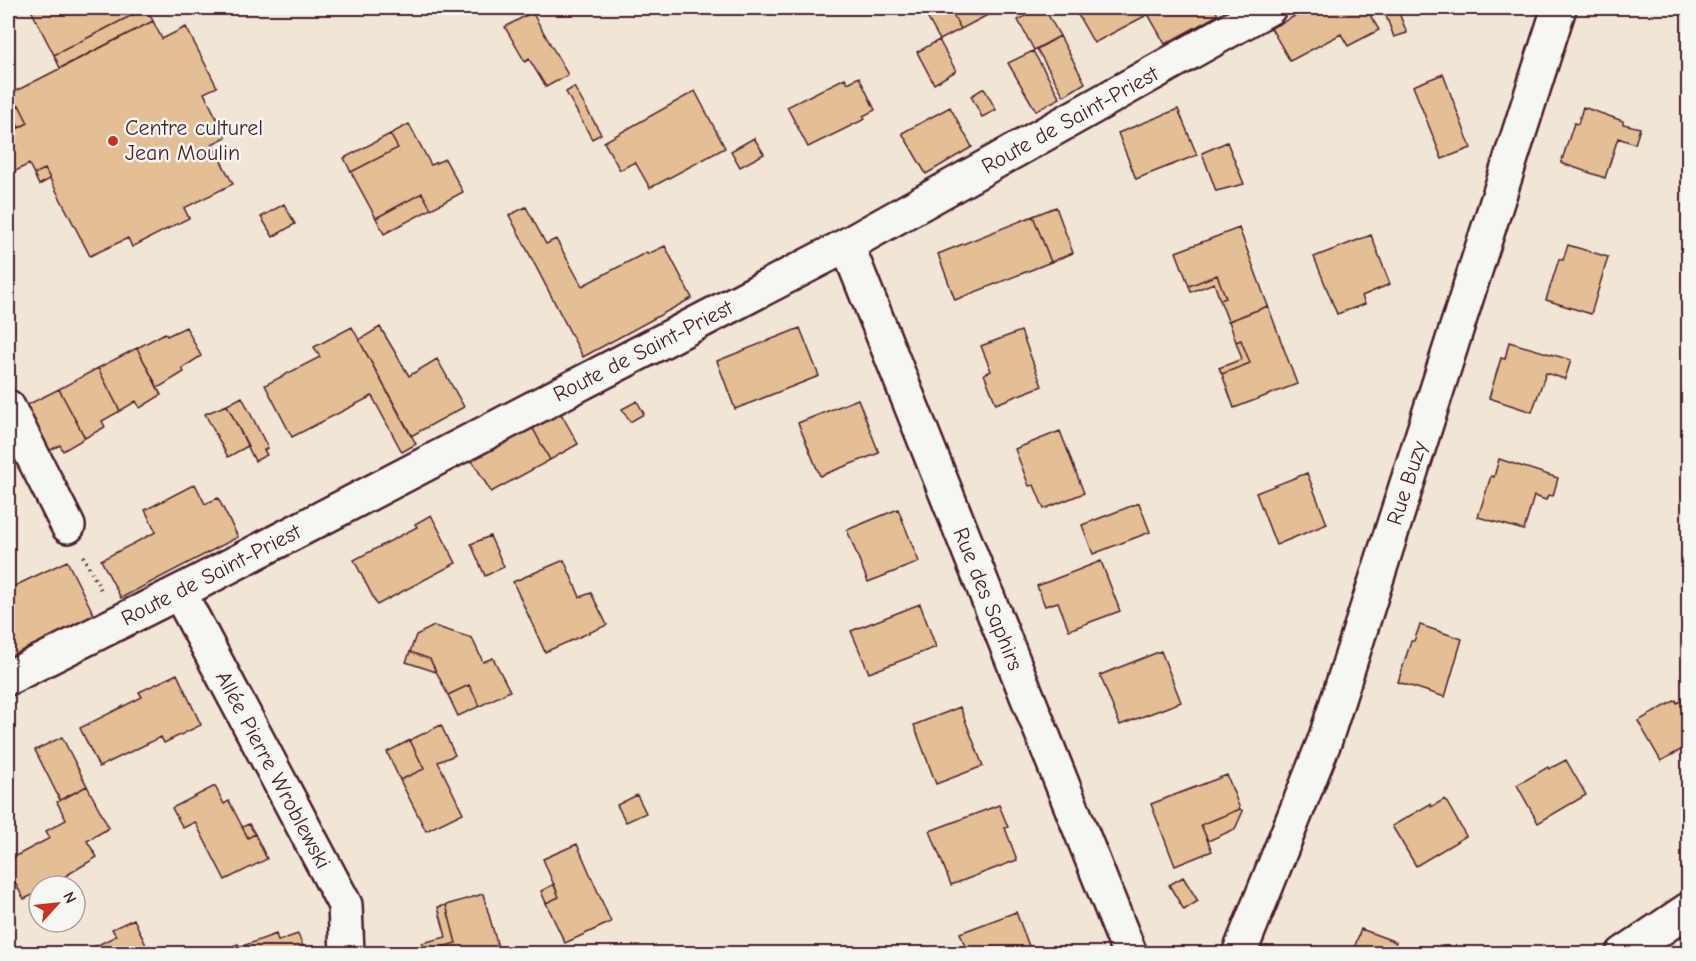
<svg xmlns="http://www.w3.org/2000/svg" width="1696" height="961" viewBox="0 0 1696 961" font-family="'Comic Neue',sans-serif">
  <style>
    .building { fill: #e4bf95; stroke: #4a1f2b; stroke-width: 1.5 }
    .lines { fill: none; stroke-linecap: round; stroke-linejoin: round }
    .minor-casing { stroke: #4a1f2b; stroke-width: 38 }
    .path { stroke: #4a1f2b; stroke-width: 4; stroke-dasharray: 1.5 4.5; stroke-linecap: butt }
    .minor { stroke: #f6f6f2; stroke-width: 33 }
    .poi-dot { fill: #c8321e; stroke: #f6f6f2; stroke-width: 2 }
    .labels { text-anchor: middle; dominant-baseline: central; stroke-width: 5; stroke-linejoin: round; paint-order: stroke }
    .street-label { font-size: 22px; fill: #4a1f2b; stroke: #f6f6f2 }
    .poi-label { font-size: 22px; fill: #4a1f2b; stroke: #f6f6f2; text-anchor: start }
  </style>
  <rect width="100%" height="100%" fill="#f1e6d6"/>
  <filter id="ink" filterUnits="userSpaceOnUse"><feTurbulence type="fractalNoise" baseFrequency=".0167" numOctaves="2"/><feDisplacementMap in="SourceGraphic" scale="12" xChannelSelector="R" yChannelSelector="G"/><feConvolveMatrix kernelMatrix="1 2 1 2 8 2 1 2 1" color-interpolation-filters="sRGB"/></filter>
  <g filter="url(#ink)">
    <path class="building" d="M30 8H146L54 55Z
      M146 8 153 21 60 68 54 55Z
      M922 8H949L961 29 940 40Z
      M949 8H1001L961 29Z
      M1040 8H1044L1060 36 1034 50 1018 20Z
      M1074 8H1160L1094 43Z
      M1160 8H1214L1218 15 1165 44 1148 14Z
      M1311 8H1366L1379 30 1348 46 1341 34 1290 61 1271 28Z
      M1383 8H1397L1407 33 1394 37Z
      M532 12 568 75 546 87 529 59 525 62 505 27Z
      M153 21 162 39 186 27 217 87 204 93 226 137 212 144 233 184 184 208 189 218 132 247 128 238 90 256 45 169 34 174 29 164 8 175V133L28 123 19 105 9 110 8 95Z
      M1060 36 1085 83 1064 96 1037 49Z
      M939 40 956 71 934 84 917 52Z
      M1033 51 1060 98 1036 111 1008 63Z
      M1443 74 1471 148 1442 159 1413 86Z
      M859 77 875 110 863 116 865 119 808 147 787 107 845 78 848 83Z
      M574 87 601 134 592 139 566 92Z
      M984 88 996 110 982 117 971 96Z
      M695 91 725 148 650 188 635 162 620 170 604 142Z
      M19 105 28 123 19 128 9 110Z
      M950 107 972 147 926 174 902 133Z
      M1583 107 1623 121V124L1640 128 1635 144 1618 138 1605 178 1561 163 1574 123 1578 124Z
      M1178 109 1197 155 1136 179 1118 133Z
      M409 124 431 165 445 159 463 192 431 209 422 193 376 218 351 172 398 148 390 134Z
      M390 134 398 148 351 172 344 158Z
      M754 138 764 154 740 167 731 151Z
      M1227 142 1244 184 1216 191 1202 153Z
      M45 169 50 179 39 185 34 174Z
      M422 193 431 209 384 234 376 218Z
      M284 204 295 224 273 237 261 217Z
      M526 207 546 244 556 239 582 286 647 252 648 254 665 246 692 298 583 357 509 215Z
      M1056 207 1073 253 1051 262 1033 216Z
      M1033 216 1051 262 955 300 938 254Z
      M1239 228 1268 306 1228 321 1220 300 1226 298 1217 275 1189 286 1176 252Z
      M1371 235 1390 284 1362 296 1365 304 1337 314 1314 257Z
      M1568 245 1608 257 1591 314 1546 300 1559 259 1563 260Z
      M1217 275 1226 298 1220 300 1214 283 1191 292 1189 286Z
      M1268 306 1297 384 1234 408 1222 374 1250 363 1241 340 1236 342 1229 321Z
      M186 327 201 356 182 368 184 372 158 388 137 348 165 333 167 336Z
      M352 327 416 444 402 452 372 396 292 437 265 385 320 357 314 347Z
      M380 327 409 376 437 359 464 407 411 436 359 340Z
      M800 328 819 376 735 409 717 361Z
      M1021 331 1042 386 996 404 984 374 991 371 981 346Z
      M1241 340 1250 363 1222 374 1219 368 1242 359 1236 342Z
      M1509 342 1571 360 1565 379 1546 373 1532 412 1489 398 1501 358 1505 359Z
      M137 348 161 395 140 408 136 401 120 411 98 368Z
      M98 368 120 411 102 421 105 427 85 438 59 389Z
      M59 389 85 438 63 451 60 445 45 453 21 408Z
      M242 397 268 448 264 450 267 455 255 461 227 405Z
      M858 399 879 453 820 476 798 423Z
      M637 401 644 414 630 422 622 409Z
      M227 405 248 446 228 457 205 414Z
      M559 410 578 444 550 460 531 425Z
      M531 425 550 460 491 492 470 457Z
      M1060 431 1084 493 1044 509 1034 485 1029 486 1015 449Z
      M1499 459 1558 478 1553 496 1548 495 1546 500 1534 496 1524 530 1478 517 1491 476 1494 477Z
      M1307 473 1327 524 1276 545 1256 493Z
      M195 484 205 504 218 498 238 537 121 598 101 560 156 532 145 510Z
      M1139 503 1150 532 1093 554 1082 525Z
      M898 509 919 562 868 582 847 530Z
      M431 515 456 563 377 605 354 560 417 527 415 524Z
      M490 536 504 567 485 576 471 544Z
      M564 560 580 597 591 593 607 625 545 652 513 582Z
      M67 561 94 615 8 658V589Z
      M1101 561 1120 611 1069 630 1058 602 1045 606 1037 586Z
      M920 604 936 647 869 673 851 631Z
      M1420 625 1462 639 1445 697 1398 682 1411 641H1414Z
      M434 626 472 638 483 662 493 658 510 691 480 706 469 685 448 695 430 659 410 652 416 635Z
      M1161 651 1181 702 1120 725 1100 675Z
      M410 652 430 659 436 672 406 662Z
      M177 674 201 725 164 743 161 737 99 767 80 728 142 697 139 692Z
      M469 685 480 706 458 716 448 695Z
      M1688 697V746L1661 761 1638 721 1676 700 1677 703Z
      M960 707 983 766 936 784 914 725Z
      M441 725 455 755 438 762 463 813 426 831 400 780 424 769 410 740Z
      M62 737 87 786 60 800 35 750Z
      M410 740 424 769 400 780 387 752Z
      M1566 760 1586 795 1538 823 1517 785 1548 767 1549 769Z
      M1227 775 1240 809 1201 825 1212 851 1175 866 1151 804Z
      M87 786 109 828 87 841 97 857 49 886H39V892L24 899 9 872 8 873V860L50 838 46 831 66 820 57 802Z
      M215 786 224 804 229 801 248 838 255 834 267 859 225 880 195 822 183 828 172 808Z
      M637 795 646 813 626 822 617 805Z
      M1445 799 1466 836 1416 866 1392 826 1430 804 1431 807Z
      M999 805 1008 827 1005 828 1017 860 951 885 930 831Z
      M1240 809 1243 811 1235 829 1208 841 1201 825Z
      M249 824 255 834 248 838 242 827Z
      M577 844 611 922 565 943 546 903 559 897 543 859Z
      M1183 877 1198 901 1184 910 1169 885Z
      M554 884 559 897 546 903 541 891Z
      M483 894 500 954H425V952L456 943 446 905Z
      M446 905 456 943 425 952 422 943 446 937 438 907Z
      M1016 912 1032 954H968L960 933Z
      M134 919 150 954H75L83 950 84 952 116 936 112 929Z
      M1361 929 1396 942 1392 954H1352Z
      M276 934 278 941 298 934 306 954H214L238 944 240 947Z"/>
    <g class="lines">
      <defs>
        <path id="minor" d="M847 245 1130 954
          M8 407 68 526
          M179 592 345 905 347 954
          M8 678 197 583 847 245 1269 8
          M1239 954 1325 740 1559 8
          M1623 954 1688 910"/>
      </defs>
      <use href="#minor" class="minor-casing"/>
      <path class="path" d="M83 556 102 592"/>
      <use href="#minor" class="minor"/>
    </g>
  </g>
  <circle class="poi-dot" cx="113" cy="141" r="6"/>
  <g class="labels">
    <g class="street-label">
      <text transform="translate(1070 120) rotate(-29)">Route de Saint-Priest</text>
      <text transform="translate(643 351) rotate(-27)">Route de Saint-Priest</text>
      <text transform="translate(1407 483) rotate(-72)">Rue Buzy</text>
      <text transform="translate(211 575) rotate(-27)">Route de Saint-Priest</text>
      <text transform="translate(988 599) rotate(68)">Rue des Saphirs</text>
      <text transform="translate(273 770) rotate(62)">Allée Pierre Wroblewski</text>
    </g>
    <g class="poi-label">
      <text x="125" y="128">Centre culturel<tspan x="125" dy="25">Jean Moulin</tspan></text>
    </g>
  </g>
  <rect width="1696" height="961" fill="none" stroke="#f6f6f2" stroke-width="30"/>
  <rect x="15" y="15" width="1666" height="931" fill="none" stroke="#4a1f2b" stroke-width="2" filter="url(#ink)"/>
  <g transform="translate(57 904) rotate(63)"><circle r="28" fill="#f6f6f2" stroke="#b1a0a2" stroke-width="1.5"/>
  <path d="M0-4.5L10 22L0 15L-10 22Z" fill="#c8321e"/>
  <text y="-9" font-size="16" font-weight="bold" text-anchor="middle" fill="#4a1f2b">N</text>
  </g>
</svg>
